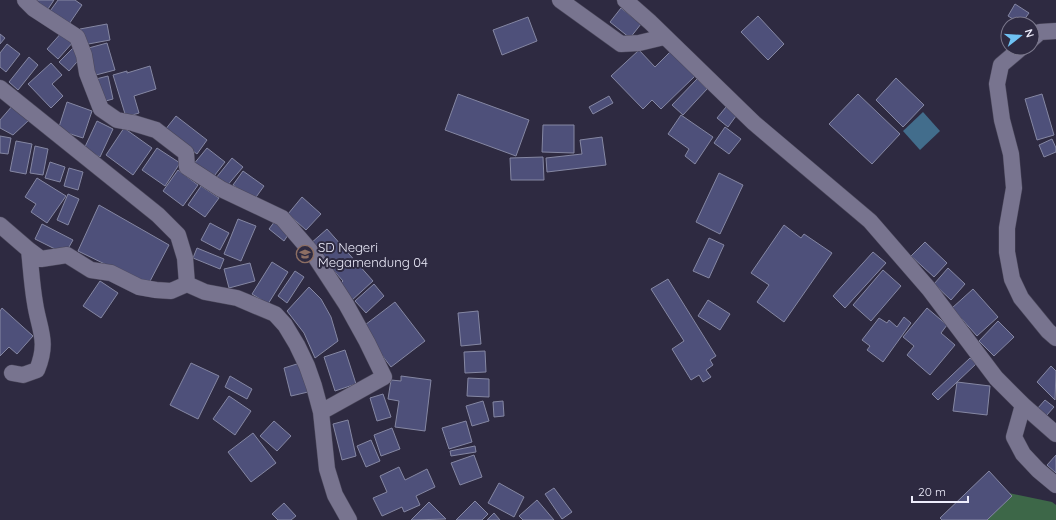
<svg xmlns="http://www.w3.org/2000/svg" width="1056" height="520" viewBox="0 0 1056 520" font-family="Quicksand,sans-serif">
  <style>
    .forest { fill: #3d6748 }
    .water { fill: #426d8c }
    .building { fill: #4e507a; stroke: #8587a3 }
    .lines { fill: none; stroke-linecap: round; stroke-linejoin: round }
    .street-casing { stroke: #4a475a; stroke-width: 17 }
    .street { stroke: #78748f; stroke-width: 16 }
    .labels { text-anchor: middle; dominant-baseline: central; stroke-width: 4; stroke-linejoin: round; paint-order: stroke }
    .poi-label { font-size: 13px; fill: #eeedfc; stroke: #2e2a41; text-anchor: start }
  </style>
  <rect width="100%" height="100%" fill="#2e2a41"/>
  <path class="forest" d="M985 488 1052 502 1056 505V520H953Z"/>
  <path class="water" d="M923 112 940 131 920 150 903 131Z"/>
  <path class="building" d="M34 0H54L48 9Z
    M58 0H75L82 5 67 27 48 14Z
    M1015 4 1029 13 1021 24 1008 16Z
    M621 8 641 24 630 38 610 22Z
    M758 16 784 44 768 60 741 32Z
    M528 17 537 41 502 55 493 30Z
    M107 24 110 40 83 45 80 29Z
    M63 31 74 41 58 59 47 49Z
    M0 34 5 38 0 44Z
    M107 43 115 70 92 76 85 49Z
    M7 44 20 54 6 72 0 67V53Z
    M74 47 83 55 69 71 59 62Z
    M639 50 655 67 671 51 695 76 661 109 652 100 643 109 611 76Z
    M29 57 38 65 18 90 9 82Z
    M51 63 62 75 52 84 63 96 51 108 28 84Z
    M150 66 156 89 134 96 139 113 126 117 113 75 127 71V73Z
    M108 76 113 99 102 102 96 79Z
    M896 78 924 105 903 127 876 100Z
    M697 79 707 89 683 115 672 105Z
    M458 94 529 120 516 156 445 130Z
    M858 94 900 134 872 164 829 124Z
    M1042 94 1054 135 1037 140 1025 99Z
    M609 96 613 103 593 114 589 107Z
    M67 102 92 111 83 138 58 130Z
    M13 105 29 120 13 135 0 128V120Z
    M726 107 736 116 728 127 717 118Z
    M681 115 713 137 695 164 685 156 689 149 668 134Z
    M176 116 207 140 197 154 165 130Z
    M97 121 113 129 100 157 84 149Z
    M543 125H574V153L542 152Z
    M725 127 741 139 729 154 714 143Z
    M124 128 152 148 133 175 106 155Z
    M0 136 11 138 8 154 0 153Z
    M602 137 606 165 547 172 546 158 582 154 580 140Z
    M1052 139 1056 148V152L1044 157 1039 145Z
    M16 141 32 144 26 174 10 171Z
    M35 146 48 149 43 175 30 173Z
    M157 148 180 163 165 186 142 170Z
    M207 148 225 162 211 180 193 165Z
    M543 157 544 180H511L510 158Z
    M232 158 243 167 226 187 216 178Z
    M50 162 65 167 60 182 45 178Z
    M69 168 83 172 78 190 64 186Z
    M178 170 198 185 183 206 163 191Z
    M243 171 264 186 254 200 233 185Z
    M719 173 743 185 720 234 696 222Z
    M37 178 66 196 47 223 31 212 36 204 25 197Z
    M201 186 219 198 205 217 188 205Z
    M68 194 79 199 68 225 57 220Z
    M302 197 321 214 306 230 288 214Z
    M99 205 169 245 148 285 78 251Z
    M238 219 256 226 241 261 224 254Z
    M275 221 290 232 284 241 269 229Z
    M210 223 229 233 220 250 201 240Z
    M42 224 73 240 65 254 35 239Z
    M784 225 801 238 804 234 832 253 784 322 757 302 769 285 751 273Z
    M327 229 373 281 351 301 338 286 343 281 310 244Z
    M709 238 724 245 709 278 693 271Z
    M925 242 947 263 934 277 911 256Z
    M197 248 224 259 220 269 193 258Z
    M873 252 886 263 845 308 833 296Z
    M272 262 288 272 268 304 252 294Z
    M250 263 255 281 229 288 224 269Z
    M948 268 965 284 951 300 934 284Z
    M883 270 901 286 871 321 853 305Z
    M295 271 304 277 287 303 278 296Z
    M668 279 716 356 710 360 713 365 706 370 711 377 703 382 699 375 691 380 672 349 684 341 651 289Z
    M100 281 118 293 101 318 83 306Z
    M374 284 384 296 366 313 355 301Z
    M309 287 321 299 331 317 338 341 315 358 304 333 287 311Z
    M973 289 998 317 977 336 952 308Z
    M708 300 730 314 720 330 698 316Z
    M395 302 425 341 391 367 361 328Z
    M2 308 33 336 17 354 9 347 0 356V311Z
    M927 308 947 325 941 333 955 345 930 375 907 355 914 346 903 337Z
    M478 311 481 344 461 346 458 313Z
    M904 317 911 323 883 362 867 350 870 346 862 340 879 318 887 323 889 320 897 327Z
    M998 321 1014 337 994 356 979 341Z
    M345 350 356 384 335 391 324 357Z
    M485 351 486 372 465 373 464 352Z
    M970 358 976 364 938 400 932 394Z
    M191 363 219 376 198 419 170 405Z
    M300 363 308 392 291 396 284 368Z
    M1051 366 1056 371 1055 400 1037 382Z
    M230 376 252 389 247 399 225 387Z
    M401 376 431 380 425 431 395 427 399 401 388 399 391 380 401 381Z
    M468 378 489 379V397L467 396Z
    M957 382 990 386 987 415 953 411Z
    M383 394 391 417 377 421 370 398Z
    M229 396 251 411 235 435 213 419Z
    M1045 400 1054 407 1046 416 1037 409Z
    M483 401 489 421 472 426 466 406Z
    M503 401 504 416 494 417 493 402Z
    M348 420 356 456 342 460 333 424Z
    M274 421 291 436 277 451 260 436Z
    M466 421 472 442 449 449 442 428Z
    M392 428 400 449 381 456 374 435Z
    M253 433 276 463 251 482 228 452Z
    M371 440 380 461 366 467 357 446Z
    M475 446 476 452 451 456 450 451Z
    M474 455 482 477 460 485 451 463Z
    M1056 455V473L1047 465Z
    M399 467 405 480 427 469 435 487 416 496 420 505 404 512 402 507 382 516 373 498 387 492 380 476Z
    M989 471 1012 496 987 520H942L940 518Z
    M499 483 524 497 514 517 488 503Z
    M554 488 572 512 562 519 545 494Z
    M537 500 554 520H523L519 516Z
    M475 501 488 514 482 520H456Z
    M429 502 446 519 411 520Z
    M284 503 296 516 291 520H278L272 514Z
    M494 513 500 520H487Z"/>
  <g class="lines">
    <defs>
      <path id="street" d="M25 0 34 9 77 37 84 55 87 73 101 109 117 120 133 123 156 130 186 153 187 167 221 189 282 218 314 255 346 304 367 342 384 377 321 412
        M560 0 621 44 639 43 664 37
        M625 0 650 22 754 123 870 221 929 289 996 378 1023 405 1014 437 1023 454 1038 470 1056 485
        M1032 39 1040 32 1056 31
        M1021 48 1001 65 997 84 1002 120 1011 154 1014 188 1007 228V252L1012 279 1021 298 1048 331 1056 338
        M0 88 158 215 178 235 185 258 187 284
        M0 225 29 250C31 268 32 286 35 303 39 330 49 341 37 370L23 375 12 373
        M29 250 41 259 67 255 91 270 111 273 139 287 156 290 171 291 187 284 205 292 237 298 275 314 285 325 297 345 307 366 314 386 321 412 327 469 335 495 349 520
        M1023 405 1056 434"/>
    </defs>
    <use href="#street" class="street-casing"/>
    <use href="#street" class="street"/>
  </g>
  <defs>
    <symbol id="school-ring" viewBox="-11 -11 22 22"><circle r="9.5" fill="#2e2a41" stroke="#8d6e63" stroke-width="1.5"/><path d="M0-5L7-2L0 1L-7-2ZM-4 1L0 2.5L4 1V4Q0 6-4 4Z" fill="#8d6e63"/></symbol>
  </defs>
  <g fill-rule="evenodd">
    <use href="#school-ring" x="295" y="244" width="20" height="20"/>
  </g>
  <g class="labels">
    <g class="poi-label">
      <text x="318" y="247">SD Negeri<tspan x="318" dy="15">Megamendung 04</tspan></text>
    </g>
  </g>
  <g transform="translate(1020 36) rotate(73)"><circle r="19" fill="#2e2a41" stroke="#7b788c"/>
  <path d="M0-3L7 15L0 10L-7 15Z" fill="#6fc2f4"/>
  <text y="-6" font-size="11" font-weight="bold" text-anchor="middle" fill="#eeedfc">N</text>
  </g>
  <path d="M912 496v6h56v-6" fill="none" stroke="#eeedfc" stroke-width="2"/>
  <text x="918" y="496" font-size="12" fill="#eeedfc" stroke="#2e2a41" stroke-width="3" paint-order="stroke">20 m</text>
</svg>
